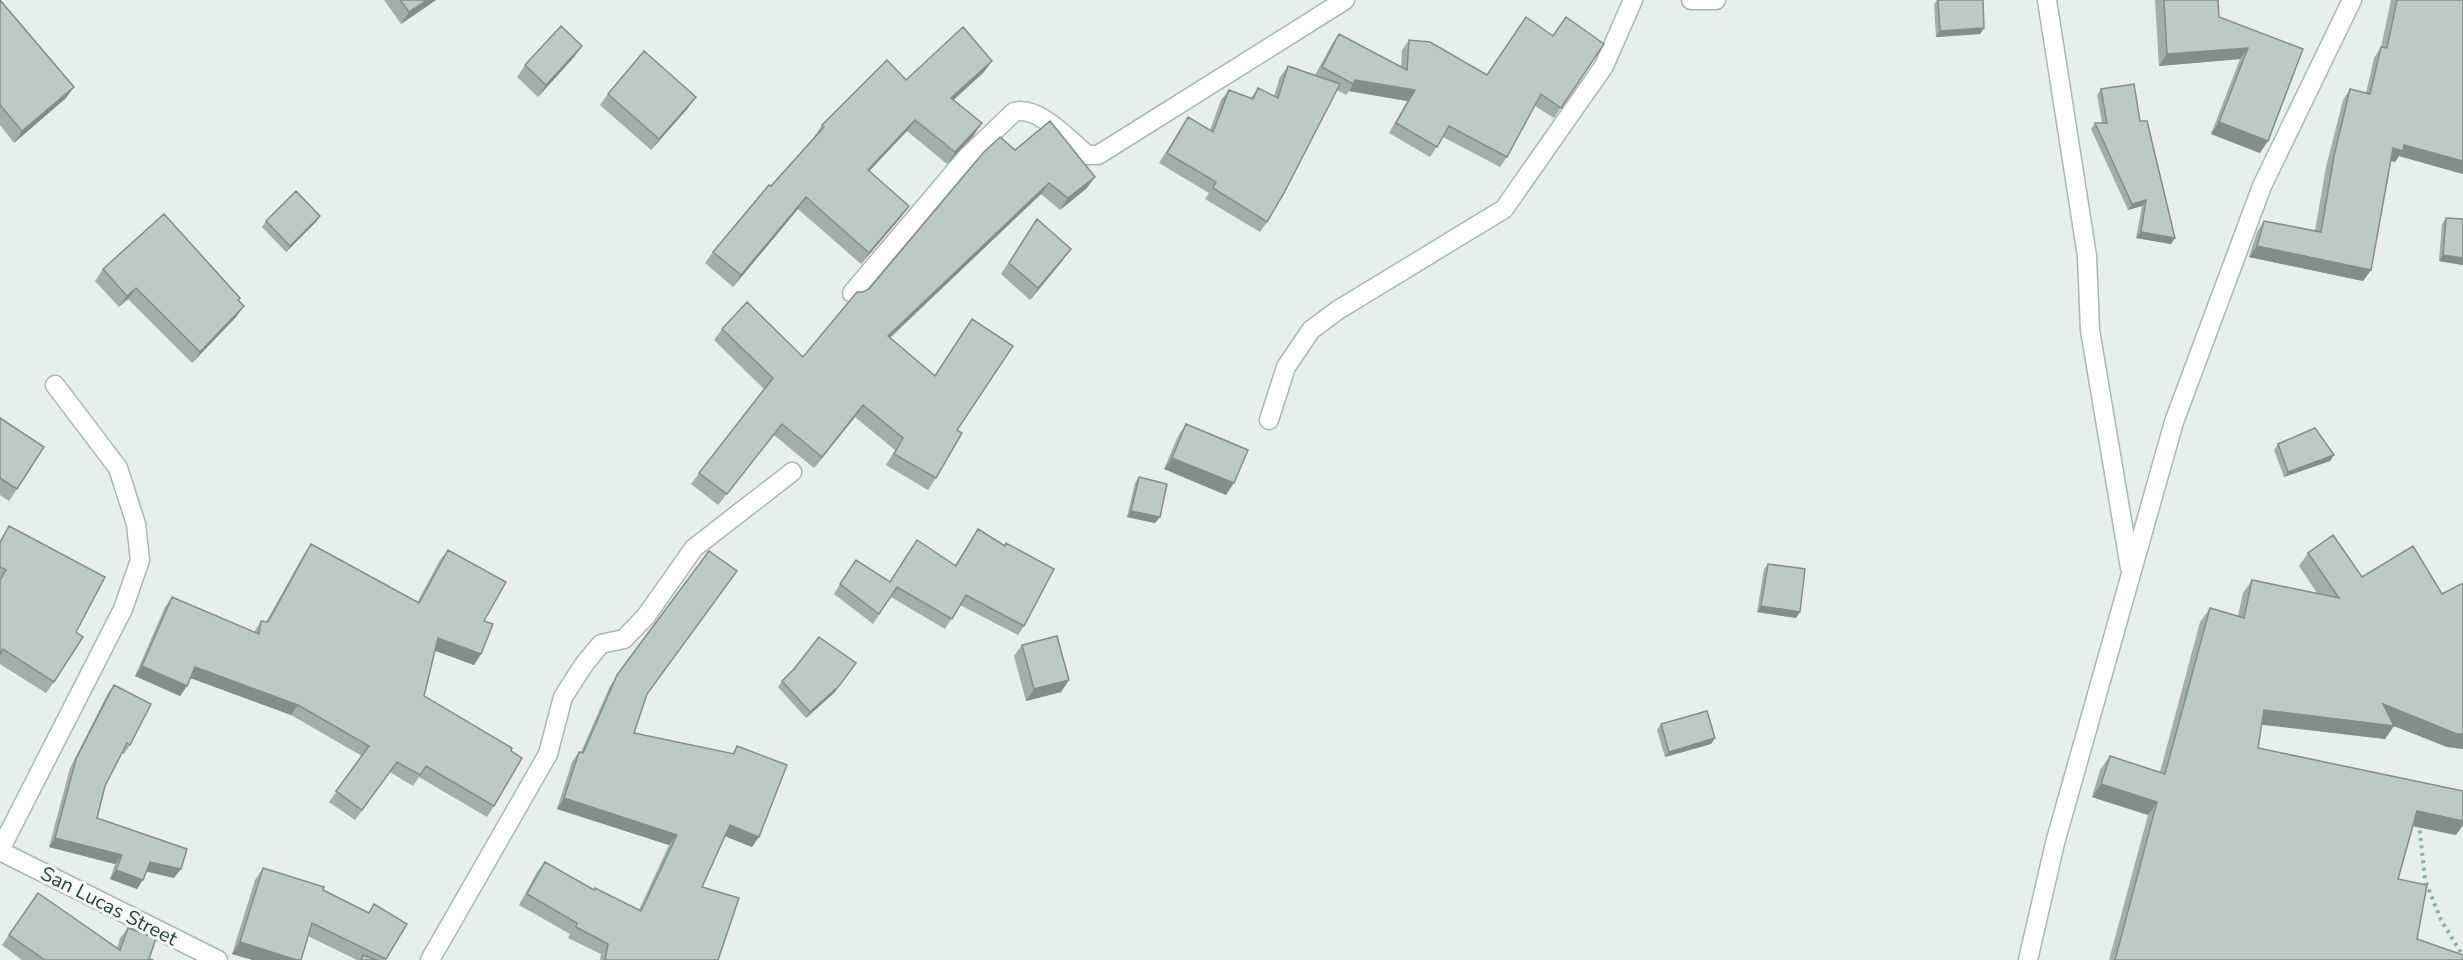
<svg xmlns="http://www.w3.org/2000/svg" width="2463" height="960" viewBox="0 0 2463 960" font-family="'Nunito Sans',sans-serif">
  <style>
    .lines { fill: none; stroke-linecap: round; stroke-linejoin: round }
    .minor-casing { stroke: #a8b8b2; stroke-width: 21 }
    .path { stroke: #86b3a5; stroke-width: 4; stroke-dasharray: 3 4.5; stroke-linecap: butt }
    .minor { stroke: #fff; stroke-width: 18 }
    .wall { fill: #a1aea9 }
    .shaded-wall { fill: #838d89 }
    .building { fill: #bbcac4; stroke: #838d89; stroke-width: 1.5 }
    .labels { text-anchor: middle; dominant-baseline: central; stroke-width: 6; stroke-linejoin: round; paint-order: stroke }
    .street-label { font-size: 20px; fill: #24423a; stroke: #f7fbf9 }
  </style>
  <rect width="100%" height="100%" fill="#e6efeb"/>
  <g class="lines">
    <defs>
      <path id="minor" d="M1691 0H1716
        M2047 0 2087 256 2090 330 2130 568
        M852 293 967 157 1014 112C1038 105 1069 140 1087 155H1098L1345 0
        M1269 420 1286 367 1311 330 1338 310 1504 209 1604 66 1633 0
        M0 850 123 609 140 560 136 524 118 468 55 385
        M0 851 218 960
        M430 960 548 754 563 697 585 663 601 644 624 639 646 616 694 548 792 472
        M2028 960 2055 843 2174 422 2262 186 2352 0"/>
    </defs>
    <use href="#minor" class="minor-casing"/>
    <path class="path" d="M2419 823 2425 880 2441 920 2463 956"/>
    <use href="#minor" class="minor"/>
  </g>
  <path class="wall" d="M0 0 74 87 66 98 14 143 0 125Z
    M384 0H436L401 24Z
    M1937 0H1983L1984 28 1980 34 1936 37 1934 5Z
    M2155 0H2218L2219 17 2303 49 2260 153 2211 134 2240 59 2159 66Z
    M2391 0H2463V174L2399 156 2395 162 2391 161 2371 270 2363 281 2249 257 2257 232 2264 221 2315 231 2326 167 2343 100 2350 89 2366 93 2374 58 2381 47Z
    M1339 34 1401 67 1402 50 1409 40 1487 74 1553 36 1604 44 1554 118 1535 106 1507 157 1500 167 1443 137 1430 157 1389 133 1407 101 1349 91 1346 95 1337 90 1267 222 1260 232 1205 199 1209 193 1159 163 1188 117 1210 130 1221 100 1229 90 1251 98 1258 88 1274 96 1280 77 1288 66 1315 75 1332 44Z
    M582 46 574 57 538 97 517 77 525 65Z
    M984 72 954 100 974 135 947 164 907 131 869 171 909 206 901 217 861 264 798 209 733 287 705 263 713 252 815 137H814L822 125 906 80Z
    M2101 89 2140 121 2175 238 2171 244 2136 238 2142 206 2128 210 2091 129 2095 123H2102L2097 95Z
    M608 94 688 108 651 150 600 105Z
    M1015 150 1087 188 1060 210 1041 194 890 338 935 375 972 319 957 430 936 478 928 490 886 465 895 450 855 417 814 468 774 435 718 505 691 484 764 389 714 340 722 329 803 357 863 292 869 289Z
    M320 216 316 222 286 252 262 227 266 221Z
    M2446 218 2463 219V265L2439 261 2442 224Z
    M1037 219 1063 260 1030 300 1001 274Z
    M103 269 240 298 238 301 244 306 236 317 192 363 128 299 119 307 95 281Z
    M0 418 17 489 9 501 0 495Z
    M1186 424 1226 495 1164 469 1178 436Z
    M2278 444 2330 461 2284 477 2274 450Z
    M1139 477 1155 523 1127 517 1135 483Z
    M9 526 76 632 54 682 46 693 0 664V540Z
    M978 529 1024 626 1018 635 960 605 945 629 891 597 873 624 834 594 849 570 889 582 955 565Z
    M311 544 417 603 440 560 448 550 484 621 481 654 474 665 435 650 424 696 494 806 487 817 419 777 413 786 390 772 355 820 329 802 362 756 291 715 190 678 187 686 180 696 135 676 165 607 172 597 254 632 261 621 266 622 304 554Z
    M709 551 647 695 634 733 732 754 737 746 752 847 725 836 702 887 718 960H600L601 954 568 938 570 934 519 905 537 872 545 862 594 890 639 910 669 845 557 809 572 762 579 752H581L610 686Z
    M2308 553 2362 577 2442 594 2463 583V749L2447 747 2394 726 2385 739 2262 724 2258 748 2463 791V825L2456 835 2413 826 2398 879 2417 939 2463 960H2109L2148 815 2092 797 2100 770 2110 756 2160 772 2200 622 2210 608 2238 616 2243 593 2252 580 2317 593 2299 566Z
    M1768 564 1796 618 1757 612 1764 569Z
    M1022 645 1069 680 1061 692 1026 701 1014 656Z
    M782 681 835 692 806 718 778 687Z
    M114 685 130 745 124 754 122 753 105 786 97 818 174 878 146 871 137 889 110 879 115 864 49 847 70 768 108 693Z
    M1661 724 1715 738 1711 744 1665 757 1657 730Z
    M263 868 323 890 368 913 374 904 407 924 385 960H357L308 936 301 960H253L232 954 255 880Z
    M38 893 117 948 120 938 128 928 149 959 153 960H22L2 945Z"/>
  <path class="shaded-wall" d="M427 0H436L401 24 409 12Z
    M1984 28 1980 34 1936 37 1940 31Z
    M582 46 574 57 538 97 546 85Z
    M2248 48 2240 59 2159 66 2167 54Z
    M992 61 984 72 943 109 951 98Z
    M1355 80 1415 90 1407 101 1349 91Z
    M74 87 66 98 14 143 22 131Z
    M696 97 688 108 651 150 659 139Z
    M915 120 907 131 860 181 868 170Z
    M2219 122 2268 141 2260 153 2211 134Z
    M982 123 974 135 947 164 955 152Z
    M2404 145 2463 161V174L2399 156 2395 162 2386 159 2393 148Z
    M1095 177 1087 188 1060 210 1068 198Z
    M1049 183 1041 194 880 347 888 336Z
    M806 197 798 209 733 287 741 275Z
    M2146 200 2142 206 2128 210 2132 204Z
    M909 206 901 217 861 264 869 253Z
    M320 216 316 222 286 252 290 246Z
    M2141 232 2175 238 2171 244 2136 238Z
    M2257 246 2371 270 2363 281 2249 257Z
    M1071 249 1063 260 1030 300 1038 288Z
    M2443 255 2463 258V265L2439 261Z
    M136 288 128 299 119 307 127 296Z
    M244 306 236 317 192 363 200 352Z
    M863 405 855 417 814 468 822 457Z
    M2334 455 2330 461 2284 477 2288 472Z
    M1172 458 1234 483 1226 495 1164 469Z
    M1131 511 1160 517 1155 523 1127 517Z
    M1761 606 1800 612 1796 618 1757 612Z
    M438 638 481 654 474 665 430 649Z
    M856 663 835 692 806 718 810 712Z
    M142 666 187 686 180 696 135 676Z
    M195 667 298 705 291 715 188 677Z
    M1069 680 1061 692 1026 701 1034 689Z
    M2383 704 2463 734V749L2447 747 2394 726 2385 739 2255 724 2264 710Z
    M1715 738 1711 744 1665 757 1669 752Z
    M2101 784 2157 802 2148 815 2092 797Z
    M564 798 677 835 669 845 557 809Z
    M2417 811 2463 821V825L2456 835 2407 825Z
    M730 825 759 837 752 847 722 835Z
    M55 838 122 855 115 864 49 847Z
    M150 862 181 869 174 878 144 871Z
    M116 870 143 880 137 889 110 879Z
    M240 942 297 960H253L232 954Z"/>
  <path class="building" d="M0 0 74 87 22 131 0 105Z
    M400 0H427L409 12Z
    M1938 0H1983L1984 28 1940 31Z
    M2164 0H2218L2219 17 2303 49 2268 141 2219 122 2248 48 2167 54Z
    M2397 0H2463V161L2404 145 2403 151 2393 148 2371 270 2257 246 2264 221 2321 232 2334 156 2350 89 2370 94 2381 47 2387 48Z
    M1526 17 1553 36 1566 17 1604 44 1561 108 1541 94 1507 157 1449 126 1437 147 1396 123 1415 90 1355 80 1353 84 1322 67 1339 34 1407 70 1409 40 1430 42 1487 75Z
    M561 26 582 46 546 85 525 65Z
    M963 27 992 61 951 98 982 123 955 152 915 120 868 170 909 206 869 253 806 197 741 275 713 252 769 185 771 186 824 127 822 125 887 60 906 80Z
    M644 51 696 97 659 139 608 94Z
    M1288 66 1340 84 1284 193 1267 222 1213 188 1216 182 1167 153 1188 117 1213 132 1229 90 1253 99 1258 88 1278 98Z
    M2134 84 2140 121H2147L2175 238 2141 232 2146 200 2132 204 2095 123H2107L2101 89Z
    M1050 121 1095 177 1068 198 1049 183 888 336 935 376 972 319 1013 346 957 430 962 433 936 478 894 454 903 438 863 405 822 457 782 424 727 494 699 473 773 378 722 329 747 302 803 357 857 292H863L869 289 983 153 1000 137 1015 150Z
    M296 191 320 216 290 246 266 221Z
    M164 214 240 298 238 300 244 306 200 352 136 288 127 296 103 269Z
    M2446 218 2463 219V258L2443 255Z
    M1037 219 1071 249 1038 288 1009 263Z
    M0 418 44 447 17 489 0 478Z
    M1186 424 1248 450 1234 483 1172 458Z
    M2315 428 2334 455 2288 472 2278 444Z
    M1139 477 1167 484 1160 517 1131 511Z
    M9 526 105 577 76 632 83 637 54 682 3 649 0 655V580L6 570 0 567V543Z
    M978 529 1005 546 1006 543 1054 569 1024 626 966 595 952 619 897 587 879 614 840 584 856 560 890 582 917 540 956 566Z
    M2333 535 2362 577 2413 546 2442 594 2463 583V734H2457L2383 704 2394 726 2264 710 2258 748 2463 791V821L2417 811 2398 879 2427 885 2417 939 2463 955V960H2115L2157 802 2101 784 2110 756 2165 774 2210 608 2244 618 2252 580 2339 598 2308 553Z
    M311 544 419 603 448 550 506 582 484 621 493 624 481 654 438 638 424 696 512 748 511 751 522 758 494 806 426 766 420 775 397 762 362 810 336 791 369 746 298 705 195 667 187 686 142 666 172 597 259 634 261 621 268 622Z
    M709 551 737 571 647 694 634 733 734 754 737 746 787 765 759 837 730 825 702 887 739 898 718 960H605L608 944 576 927 577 923 527 894 545 862 594 890 595 888 641 911 677 835 564 798 579 752 583 753 617 675Z
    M1768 564 1805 569 1800 612 1761 606Z
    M1057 636 1069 680 1034 689 1022 645Z
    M819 637 856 663 839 686 810 712 782 681 794 669Z
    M114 685 151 704 130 745 127 743 105 786 97 818 187 849 181 869 150 862 143 880 116 870 122 855 55 838 76 759Z
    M1707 711 1715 738 1669 752 1661 724Z
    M263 868 324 887 323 890 369 913 374 904 407 924 386 959 312 923 301 960H297L240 942Z
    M38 893 120 950 128 928 156 938 149 959 153 960H45L9 935Z
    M363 955 377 960H361Z"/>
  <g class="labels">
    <g class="street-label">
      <text transform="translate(109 906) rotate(27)">San Lucas Street</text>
    </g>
  </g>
</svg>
